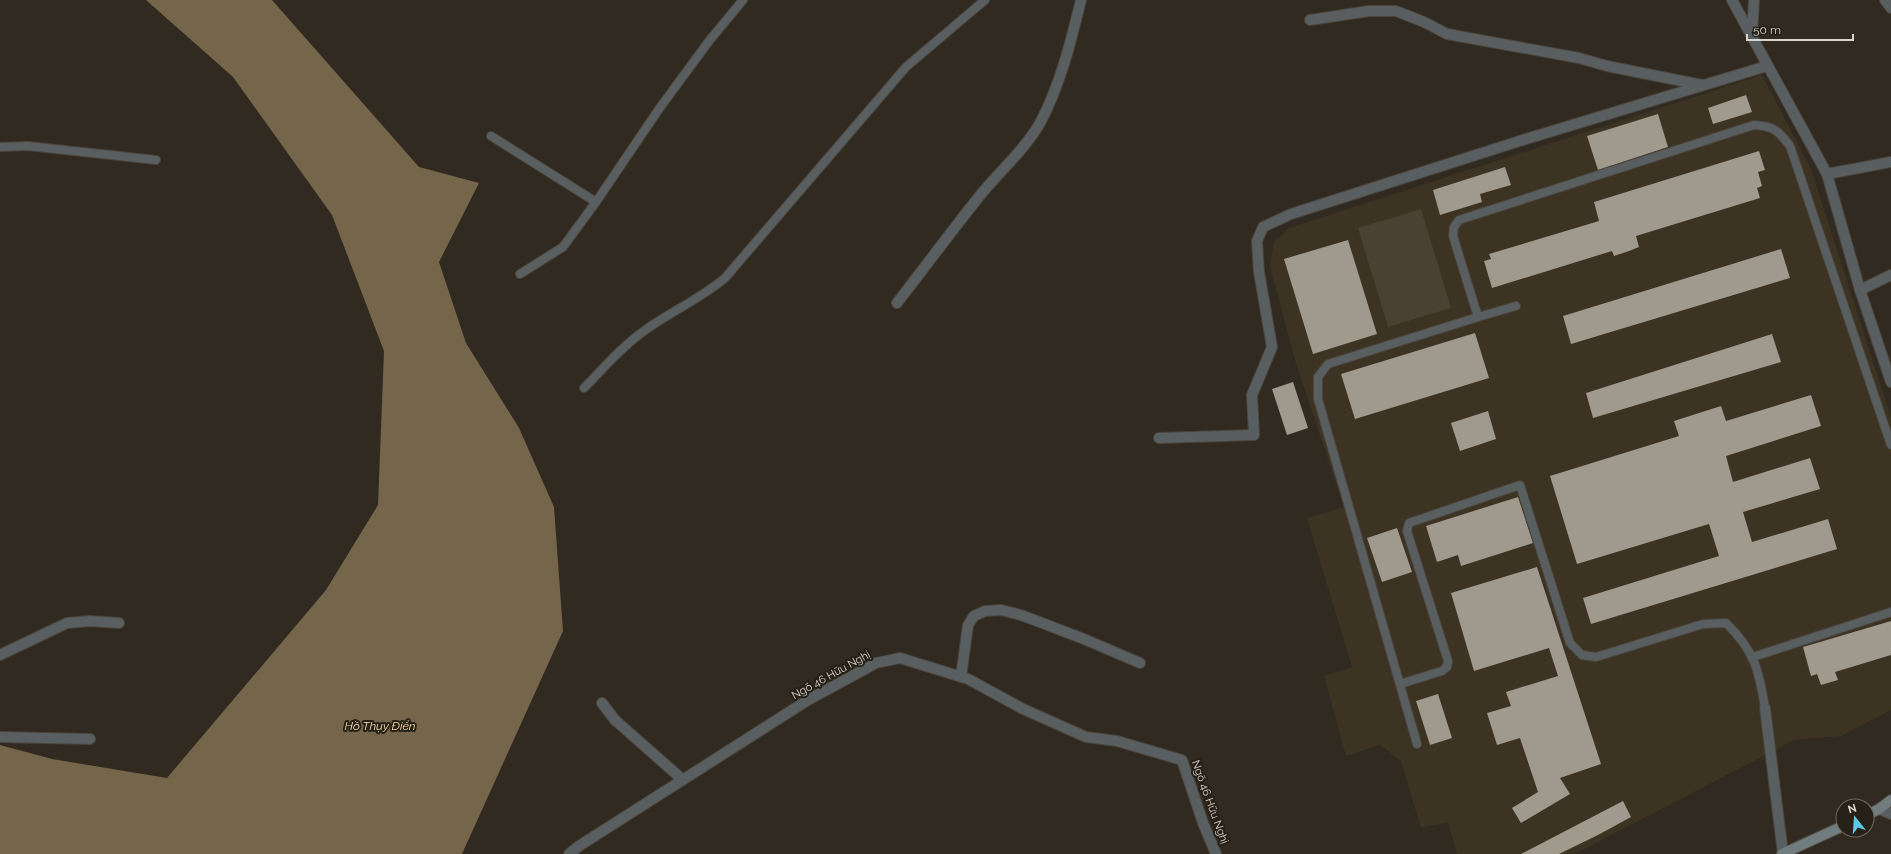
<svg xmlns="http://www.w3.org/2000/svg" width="1891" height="854" viewBox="0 0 1891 854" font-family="Raleway,sans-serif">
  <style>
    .built { fill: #3c3323 }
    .green { fill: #4a4132 }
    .water { fill: #74654b }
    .building { fill: #a0998d }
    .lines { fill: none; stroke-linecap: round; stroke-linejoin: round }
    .service-casing { stroke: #4b453c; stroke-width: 10 }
    .minor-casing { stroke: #4b453c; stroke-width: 12 }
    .tertiary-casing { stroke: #4b453c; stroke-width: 12 }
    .secondary-casing { stroke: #4b453c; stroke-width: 12 }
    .service { stroke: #595f61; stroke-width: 8 }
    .minor { stroke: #595f61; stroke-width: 10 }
    .tertiary { stroke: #595f61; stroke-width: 10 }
    .secondary { stroke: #717c7f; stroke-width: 10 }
    .labels { text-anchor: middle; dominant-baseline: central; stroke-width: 4; stroke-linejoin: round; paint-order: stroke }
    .street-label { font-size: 11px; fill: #d9d5cf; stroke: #262117 }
    .water-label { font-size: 12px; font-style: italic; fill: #fadca9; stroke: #262117 }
  </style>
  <rect width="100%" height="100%" fill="#302a20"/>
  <path class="built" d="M1762 75 1811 169 1891 417V710L1841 736 1794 740 1575 854H1457L1448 822 1421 828 1401 761 1380 745 1346 756 1324 676 1352 667 1307 518 1344 507 1295 360 1270 266 1274 242 1289 228Z"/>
  <path class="green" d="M1421 209 1451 308 1388 327 1358 228Z"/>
  <path class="water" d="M146 0H272L419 167 479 183 439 262 466 343 519 428 554 507 563 631 462 854H0V745L52 759 167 778 326 590 378 505 384 351 332 215 233 77Z"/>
  <path class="building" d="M1746 95 1752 112 1713 124 1708 108Z
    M1658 114 1668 147 1598 170 1587 136Z
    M1759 151 1765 170 1758 172 1762 186 1757 188 1760 198 1636 236 1639 247 1629 251 1614 256 1612 251 1492 288 1484 261 1491 259 1489 254 1599 221 1594 202Z
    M1505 167 1511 185 1480 194 1482 202 1440 215 1433 190Z
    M1348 240 1377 334 1313 354 1284 259Z
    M1781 249 1790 278 1571 344 1563 316Z
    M1475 333 1489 378 1355 419 1341 374Z
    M1772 334 1781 362 1593 418 1586 393Z
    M1293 382 1308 428 1287 435 1272 389Z
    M1811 395 1821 426 1726 456 1733 482 1810 458 1820 489 1743 512 1752 542 1828 519 1837 549 1591 624 1583 598 1719 556 1709 524 1577 564 1550 476 1679 436 1674 421 1721 406 1726 421Z
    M1488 411 1496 439 1460 451 1451 423Z
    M1518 497 1533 543 1461 566 1458 555 1437 562 1426 526Z
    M1397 528 1412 572 1382 582 1367 538Z
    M1537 567 1601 764 1560 778 1570 794 1521 823 1512 808 1538 792 1520 738 1497 745 1487 713 1511 706 1506 692 1558 676 1549 648 1474 671 1451 593Z
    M1891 621V655L1835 672 1838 680 1821 685 1817 674 1811 676 1803 647Z
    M1438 694 1452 738 1430 745 1416 701Z
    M1623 801 1631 817 1598 835 1559 854H1521Z"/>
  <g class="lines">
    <defs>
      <path id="service" d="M491 136 596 202
        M0 147 28 146 156 160
        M520 274 563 247 596 202 659 109 709 41 743 0
        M1516 306 1478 317 1453 236 1454 227 1459 220 1754 125C1773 126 1778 130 1790 146L1891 445
        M584 388C603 369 621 347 644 331 670 312 700 299 725 278L906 67 985 0
        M1753 657 1891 612
        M1400 684 1442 671 1447 667 1448 661 1407 531 1409 523 1520 485 1570 643 1582 655 1596 657 1703 624 1726 623C1754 650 1759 670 1765 708
        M1417 744 1318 399V377L1328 364 1478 317"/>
      <path id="minor" d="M1732 0 1827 174 1860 290 1891 382
        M1310 20 1369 11H1396L1424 22 1447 34 1579 58 1607 66 1702 85
        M1752 36 1754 0
        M1827 174 1891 162
        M1860 290 1891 275
        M897 303C925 267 953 229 982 193 1001 170 1025 149 1040 123 1060 86 1071 41 1081 0
        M1159 438 1254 435 1252 395 1272 347 1259 272 1257 241 1263 227 1291 214 1526 139 1767 66
        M0 655 67 623 90 621 119 623
        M961 677 968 625 974 616 985 611 1001 610 1021 615 1084 639 1140 663
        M602 703 615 720 683 780
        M1765 708 1783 854
        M0 737 90 739
        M1879 809 1891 814
        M569 854 579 846 808 700 876 663 900 658 968 679 1023 709 1086 737 1117 741 1182 760 1203 823 1216 854"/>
      <path id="tertiary" d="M1885 0 1891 8"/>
      <path id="secondary" d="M1867 815 1879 809 1891 800
        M1782 854 1843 826"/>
    </defs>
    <use href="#service" class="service-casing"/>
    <use href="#minor" class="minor-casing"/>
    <use href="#tertiary" class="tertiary-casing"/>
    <use href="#secondary" class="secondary-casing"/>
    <use href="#service" class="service"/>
    <use href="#minor" class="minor"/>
    <use href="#tertiary" class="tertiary"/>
    <use href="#secondary" class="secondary"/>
  </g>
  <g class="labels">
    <g class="street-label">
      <text transform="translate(831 675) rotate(-29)">Ngõ 46 Hữu Nghị</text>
      <text transform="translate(1210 802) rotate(70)">Ngõ 46 Hữu Nghị</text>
    </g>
    <g class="water-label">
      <text x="380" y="726">Hồ Thụy Điển</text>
    </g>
  </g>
  <g transform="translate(1855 818) rotate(343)"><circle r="19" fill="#262117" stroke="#6e6961"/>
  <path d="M0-3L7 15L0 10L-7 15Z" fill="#5dc7e8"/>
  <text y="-6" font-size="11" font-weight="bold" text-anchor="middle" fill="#d9d5cf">N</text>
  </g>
  <path d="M1747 34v6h106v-6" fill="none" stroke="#d9d5cf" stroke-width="2"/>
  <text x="1753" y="34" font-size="12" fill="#d9d5cf" stroke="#262117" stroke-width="3" paint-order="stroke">50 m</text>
</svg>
